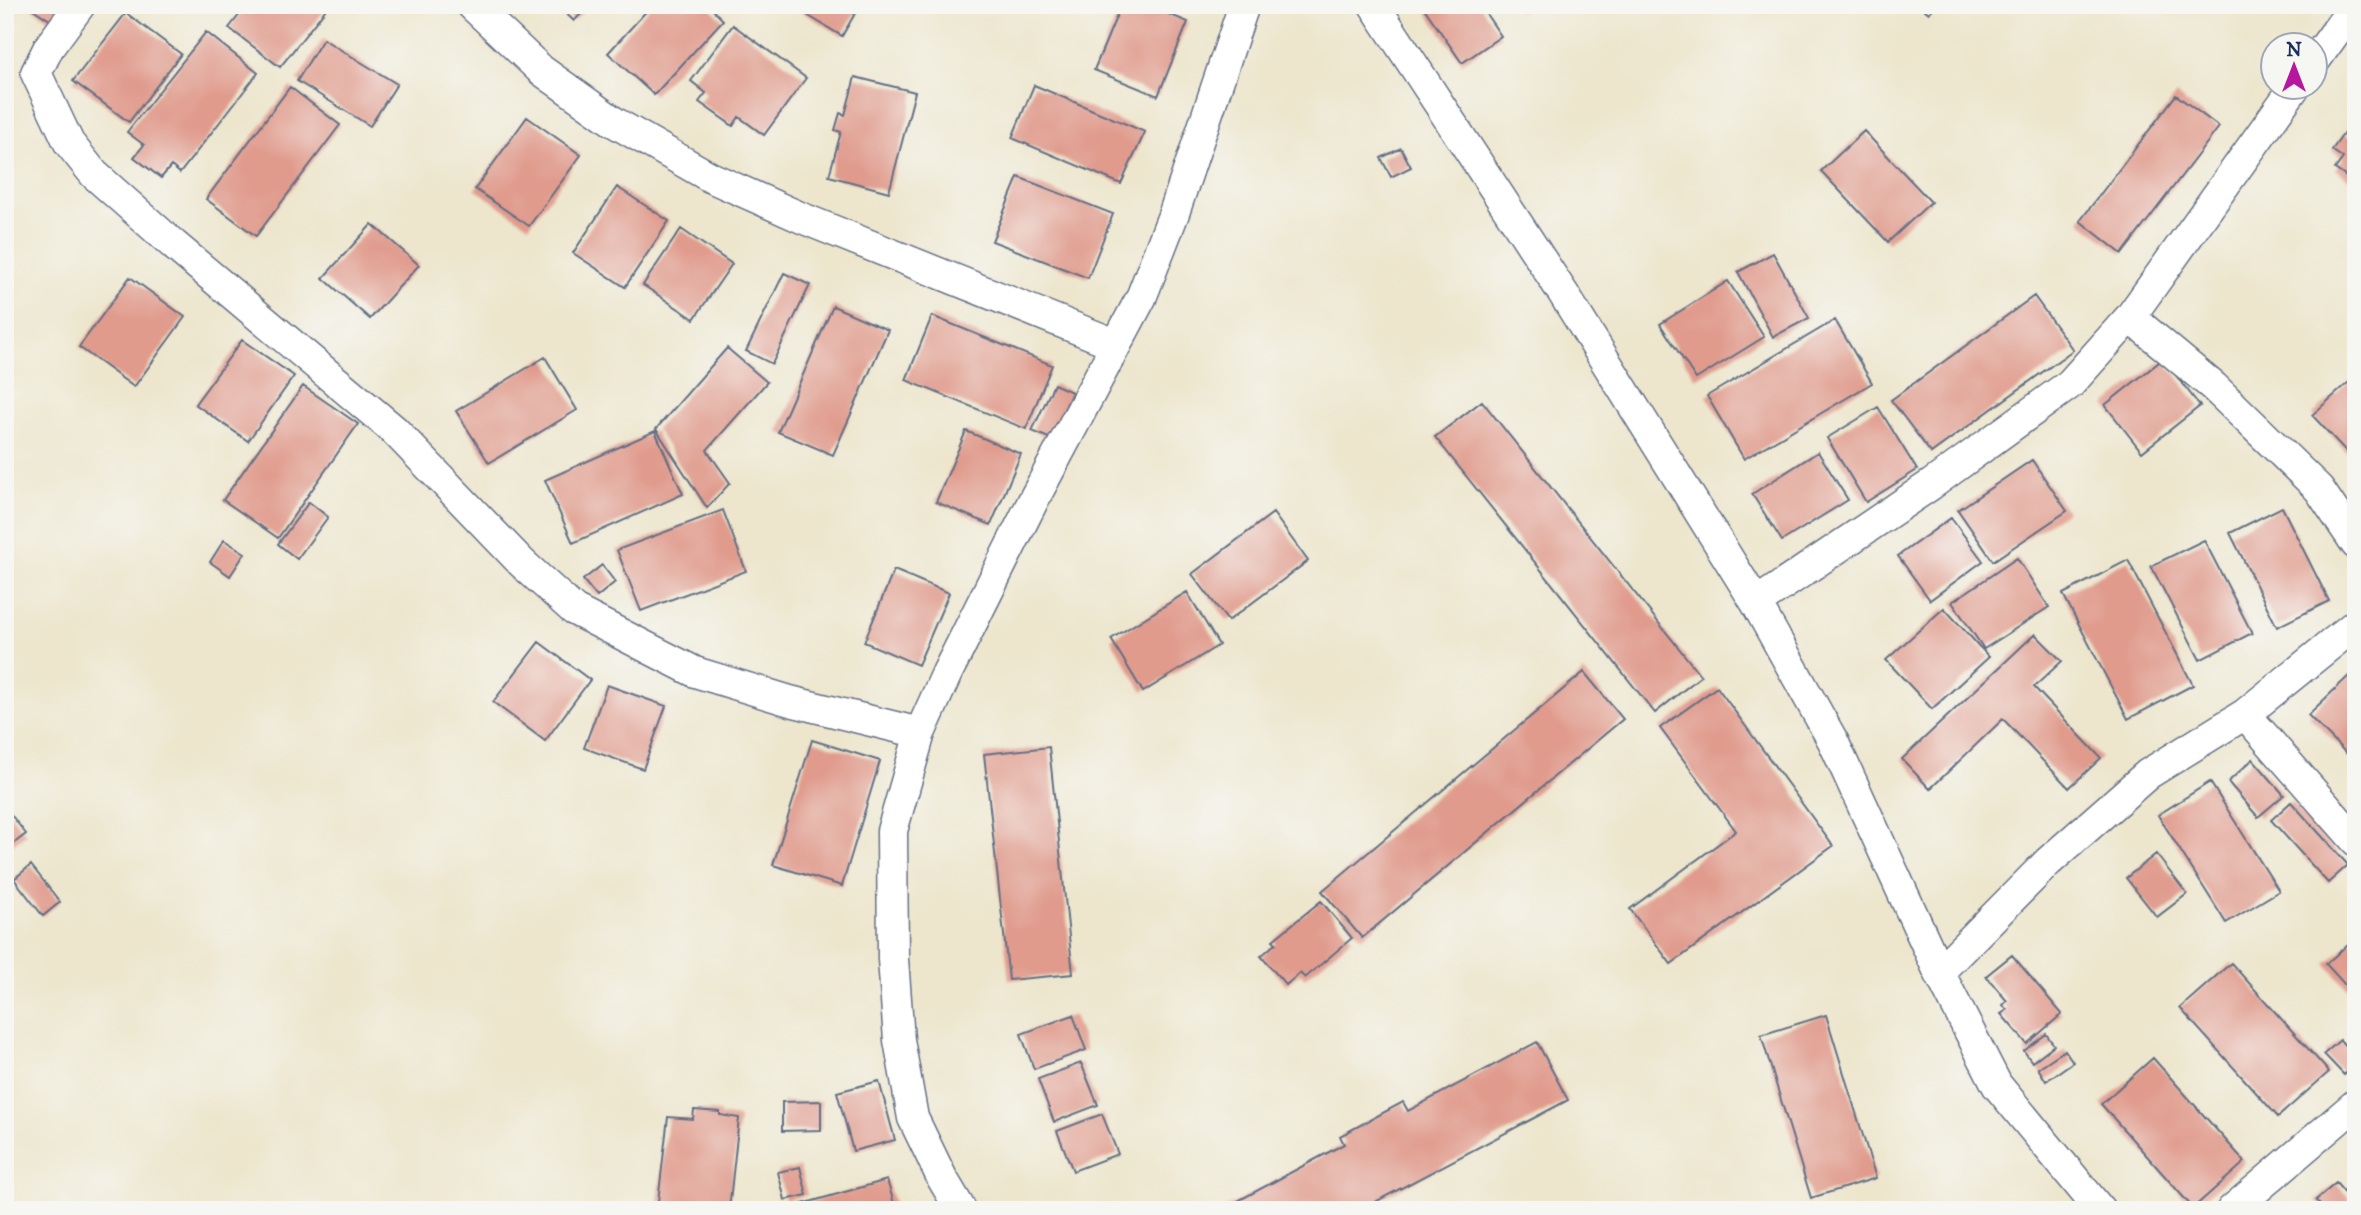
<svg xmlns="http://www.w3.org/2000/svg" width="2361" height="1215" viewBox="0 0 2361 1215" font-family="'IM FELL DW Pica',serif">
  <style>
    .building { fill: #e09b8d }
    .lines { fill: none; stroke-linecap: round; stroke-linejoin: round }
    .street-casing { stroke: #646f85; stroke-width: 33 }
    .street { stroke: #fff; stroke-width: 30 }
  </style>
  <rect width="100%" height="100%" fill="#f6f6f2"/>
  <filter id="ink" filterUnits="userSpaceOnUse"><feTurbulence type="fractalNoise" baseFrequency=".0143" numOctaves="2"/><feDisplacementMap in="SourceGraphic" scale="14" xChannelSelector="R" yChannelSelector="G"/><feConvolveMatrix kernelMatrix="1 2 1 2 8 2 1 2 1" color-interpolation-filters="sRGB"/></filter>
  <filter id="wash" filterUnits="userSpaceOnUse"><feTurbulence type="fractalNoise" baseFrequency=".00686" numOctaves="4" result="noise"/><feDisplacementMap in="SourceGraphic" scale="28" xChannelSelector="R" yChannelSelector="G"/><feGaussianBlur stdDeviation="1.57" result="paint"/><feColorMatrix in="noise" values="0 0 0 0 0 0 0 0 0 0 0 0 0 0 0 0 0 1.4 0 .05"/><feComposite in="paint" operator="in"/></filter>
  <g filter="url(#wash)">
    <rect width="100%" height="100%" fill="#ede6cd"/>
    <g id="blocks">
      <path class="building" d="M27 5H68L56 24Z
        M247 5H329L280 67 229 28Z
        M557 5H590L574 21Z
        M652 5H708L723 20 654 95 608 53Z
        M806 5H860L842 36 802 12Z
        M1121 5H1147L1188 22 1158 96 1094 70Z
        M1429 5H1480L1501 36 1462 63 1424 8Z
        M1515 5H1530L1520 12Z
        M1919 5H1936L1929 13Z
        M126 13 181 54 129 122 73 81Z
        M733 25 806 78 764 135 739 117 733 126 699 102 706 93 691 81Z
        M206 32 258 73 180 173 171 166 161 178 134 157 144 145 127 132Z
        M323 39 397 84 370 126 297 81Z
        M855 77 915 92 889 192 829 176 841 132 835 130 840 113 845 115Z
        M1034 85 1145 132 1121 184 1012 138Z
        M290 87 340 125 256 236 206 199Z
        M2176 95 2219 127 2122 254 2080 221Z
        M527 117 581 155 529 226 475 189Z
        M1864 131 1931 202 1888 242 1821 171Z
        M2344 133 2356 141V184L2335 169 2343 158 2332 150Z
        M1401 148 1411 167 1391 177 1381 158Z
        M1018 177 1113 214 1088 278 992 241Z
        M617 187 669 221 625 287 573 253Z
        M372 224 419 265 370 319 323 278Z
        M681 229 732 264 694 319 643 285Z
        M1773 253 1809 318 1773 337 1738 272Z
        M784 273 810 285 772 364 746 351Z
        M130 277 185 317 134 387 79 347Z
        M1728 281 1764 337 1696 379 1660 324Z
        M2034 296 2073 350 1931 453 1891 400Z
        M833 306 888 330 833 455 778 432Z
        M932 316 1052 365 1026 429 906 380Z
        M1835 320 1872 383 1744 459 1707 396Z
        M242 340 294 376 248 441 195 404Z
        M727 348 767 382 707 450 730 483 707 508 656 429Z
        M545 357 577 410 489 463 456 411Z
        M2163 359 2200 406 2142 452 2105 405Z
        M2349 382 2356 389V462L2312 415Z
        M1054 384 1072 392 1051 439 1032 431Z
        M303 386 358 424 278 538 223 500Z
        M1482 401 1701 676 1655 713 1435 437Z
        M1878 407 1917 470 1866 502 1827 438Z
        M655 431 683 494 573 543 545 480Z
        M966 431 1021 454 991 525 936 502Z
        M1818 452 1848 500 1782 541 1752 494Z
        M2032 460 2067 511 1993 561 1958 510Z
        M309 502 328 517 297 559 278 544Z
        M2282 507 2329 601 2277 627 2230 533Z
        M723 510 746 571 641 611 617 550Z
        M1273 513 1308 561 1228 621 1192 574Z
        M1951 518 1983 561 1930 600 1898 556Z
        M224 540 245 553 230 576 210 562Z
        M2204 540 2252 633 2200 660 2151 566Z
        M2017 558 2049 607 1984 649 1952 602Z
        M2128 560 2193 685 2128 719 2063 594Z
        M602 565 615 582 597 597 583 580Z
        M894 570 949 593 918 665 864 642Z
        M1187 592 1219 645 1143 692 1111 639Z
        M1944 608 1989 657 1932 709 1886 660Z
        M2035 634 2062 661 2034 687 2101 758 2069 788 2003 719 1930 789 1902 759Z
        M539 642 590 680 545 741 493 702Z
        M2356 669V763L2308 715Z
        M1584 672 1623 719 1362 938 1322 891Z
        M607 685 666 706 643 769 584 748Z
        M1717 687 1833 846 1671 964 1630 909 1736 831 1660 728Z
        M812 740 880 761 842 886 773 865Z
        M1049 747 1073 974 1009 980 984 754Z
        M2253 759 2284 795 2258 817 2228 782Z
        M2210 782 2279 891 2226 923 2158 815Z
        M2291 802 2348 865 2328 883 2271 820Z
        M5 807 26 834 5 850Z
        M2156 854 2187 894 2157 917 2126 878Z
        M31 865 60 902 43 916 14 879Z
        M1321 901 1352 938 1305 978 1300 973 1286 985 1261 956 1276 943 1273 940Z
        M2356 937V997L2326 964Z
        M2012 955 2062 1014 2027 1044 2001 1014 2007 1010 2003 1005 2007 1001 1986 976Z
        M2231 963 2329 1072 2278 1117 2180 1008Z
        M1073 1015 1086 1050 1034 1069 1021 1034Z
        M1826 1015 1876 1178 1811 1198 1761 1035Z
        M2046 1034 2054 1045 2032 1062 2024 1051Z
        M2340 1040 2356 1058V1064L2344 1075 2324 1054Z
        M1537 1042 1568 1100 1360 1210H1221L1344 1144 1340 1136 1403 1102 1408 1111Z
        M2065 1050 2073 1062 2046 1081 2038 1068Z
        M2153 1058 2245 1162 2193 1208 2101 1104Z
        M1081 1063 1098 1105 1054 1122 1038 1079Z
        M879 1081 895 1140 853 1151 837 1092Z
        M821 1101V1130L782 1131V1102Z
        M694 1110 720 1112V1115L739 1118 729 1210H657L668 1117 693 1119Z
        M1102 1114 1118 1154 1073 1171 1057 1131Z
        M800 1167 807 1195 785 1200 778 1172Z
        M887 1180 896 1210H801L799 1205Z
        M2336 1183 2355 1205 2350 1210H2324L2316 1200Z"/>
    </g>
  </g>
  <g filter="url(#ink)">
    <use href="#blocks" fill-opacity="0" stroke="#646f85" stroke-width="2"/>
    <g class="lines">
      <defs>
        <path id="street" d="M80 5 49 47 36 73 69 143 94 174 174 245 394 430 522 563 574 610 695 672 790 701 920 733
          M472 5 541 70 614 122 710 177 802 218 1115 344
          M1374 5 1563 293 1756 603 1833 741 1939 972 1997 1085 2100 1210
          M2316 59 2355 5
          M2130 317 2214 387 2319 489 2356 544
          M1756 603 1932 484 2070 384 2130 317 2294 88
          M2245 714 2356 841
          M1939 972 2048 862 2148 774 2245 714 2356 624
          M961 1210 942 1178 913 1118 899 1040 893 959 892 831 920 733 947 673 1034 499 1141 298 1174 213 1244 5
          M2232 1210 2356 1104"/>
      </defs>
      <use href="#street" class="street-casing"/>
      <use href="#street" class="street"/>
    </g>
  </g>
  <rect width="2361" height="1215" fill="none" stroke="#f6f6f2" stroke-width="28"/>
  <g transform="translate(2294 66)"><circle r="33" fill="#f6f6f2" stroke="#9ea6b7" stroke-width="2"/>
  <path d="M0-5L12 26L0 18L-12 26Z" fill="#b5179e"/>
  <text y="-10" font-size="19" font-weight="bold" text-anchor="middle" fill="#1b2f5e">N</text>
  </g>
</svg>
